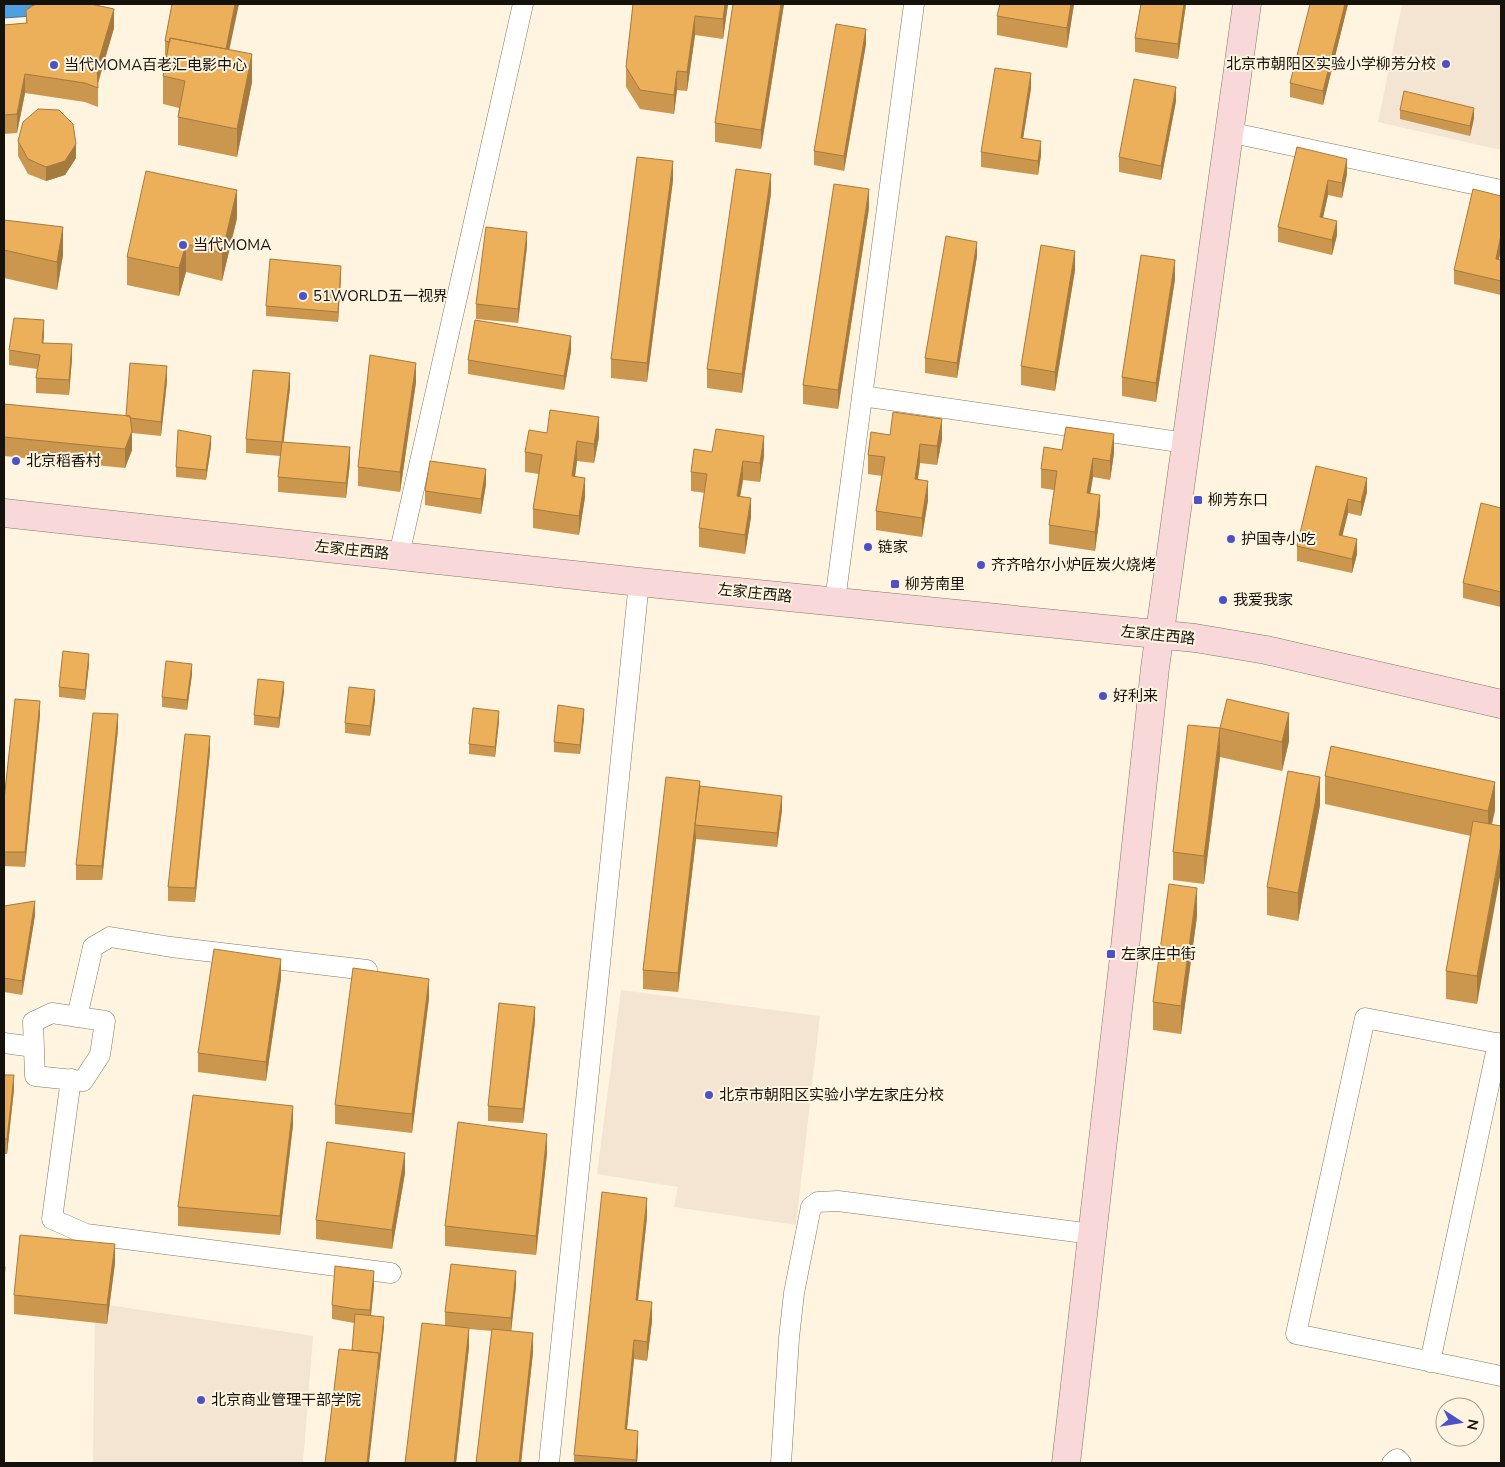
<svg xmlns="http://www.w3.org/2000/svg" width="1505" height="1467" viewBox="0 0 1505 1467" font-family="'Nunito Sans','Noto Sans SC',sans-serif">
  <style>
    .education { fill: #f3e5d2 }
    .water { fill: #4ea0e0; stroke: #3d75a0 }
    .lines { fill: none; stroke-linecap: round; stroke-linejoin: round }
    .street-casing { stroke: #807865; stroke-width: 21 }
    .secondary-casing { stroke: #807865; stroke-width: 29 }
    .street { stroke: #fff; stroke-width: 20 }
    .secondary { stroke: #f8d8d9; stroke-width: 28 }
    .wall { fill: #cb964d }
    .shaded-wall { fill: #a57a3f }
    .building { fill: #ecaf5a; stroke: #a57a3f }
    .poi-dot { fill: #4b52c8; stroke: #fef4df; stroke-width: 2 }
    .labels { text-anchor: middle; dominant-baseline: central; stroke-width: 4; stroke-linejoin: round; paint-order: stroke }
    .poi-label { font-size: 15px; fill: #15120b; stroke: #fef4df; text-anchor: start }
    .street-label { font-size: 15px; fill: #15120b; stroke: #fef4df }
  </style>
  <rect width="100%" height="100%" fill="#fef4df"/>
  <path class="education" d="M1402 4H1494L1501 5V150L1378 122Z
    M621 990 820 1016 796 1225 674 1207 678 1187 597 1174Z
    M95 1303 313 1336 303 1463H93Z"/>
  <path class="water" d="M4 4H55L32 16 4 18Z"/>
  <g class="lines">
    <defs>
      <path id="street" d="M1228 132 1501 190
        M862 396 1186 443
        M399 555 523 4
        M835 601 914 4
        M52 1013 105 1021 100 1055 83 1081 35 1076 33 1022Z
        M77 1017 93 947 110 937 171 947 367 970
        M4 1043 34 1047
        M1501 1044 1365 1018 1296 1334 1501 1376
        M71 1079 52 1219 86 1234 391 1273
        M1430 1362 1498 1043
        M549 1463 639 582
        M781 1463 789 1338 794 1293 811 1207 818 1202 838 1201 1092 1234
        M1392 1463 1397 1459 1401 1463"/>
      <path id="secondary" d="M4 513 639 582 1195 638 1266 650 1501 704
        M1066 1463 1124 957 1155 668 1247 4"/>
    </defs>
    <use href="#street" class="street-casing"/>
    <use href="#secondary" class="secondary-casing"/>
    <use href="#street" class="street"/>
    <use href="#secondary" class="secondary"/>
  </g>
  <path class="wall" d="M633 4H728L723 39 695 35 687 91 677 90 674 114 640 109 626 87V67Z
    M784 4 761 149 715 142V123Z
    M1074 4 1067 48 997 35V16Z
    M1141 4H1186L1178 59 1135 52V38Z
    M1348 4 1323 105 1290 97V83Z
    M26 10 114 28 98 84V107L85 102 25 93 17 133 4 134V25L26 23Z
    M165 41 230 50 252 82 237 157 178 145V117L179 108 163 104V76L166 60H165Z
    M866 44 844 171 814 165V151Z
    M1031 88 1023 138 1041 155 1038 175 981 167V152Z
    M1176 101 1161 180 1119 172V157Z
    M1400 110 1474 118 1470 136 1400 119Z
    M18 141 76 158 65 175 46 181 28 174 18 156Z
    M1297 147 1347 174 1342 198 1328 195 1323 217 1337 235 1332 255 1278 242V227Z
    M673 180 647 382 611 378V359Z
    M771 193 742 393 707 388V369Z
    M1501 196V249L1499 260H1501V295L1454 284V270Z
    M869 208 838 409 803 404V385Z
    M237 218 222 281 186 272 179 296 127 285V257Z
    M4 220 63 255 57 290 4 278Z
    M527 246 518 323 476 319V304Z
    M977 256 957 378 925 373V358Z
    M1075 270 1055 391 1021 385V366Z
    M341 276 338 322 266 316V306Z
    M1175 279 1156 402 1122 396V377Z
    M44 335 43 343 72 358 69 395 36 393V378L37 369 9 365V350Z
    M571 351 564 390 468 374V360Z
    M167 381 161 436 132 433V450L125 468 4 456V404L126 416Z
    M416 382 400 492 358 486V467Z
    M290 388 283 442 350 462 346 498 278 492V477L280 456 246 453V439Z
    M547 433 599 437 594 463 577 461 575 477 585 497 579 535 533 528V509L539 474 525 472V452Z
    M890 435 942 439 937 465 920 463 918 479 928 500 922 537 876 530V511L882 476 868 474V455Z
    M211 446 206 480 176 477V467Z
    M712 452 764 456 760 482 743 480 740 496 751 517 745 554 699 547V528L705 493 691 491V472Z
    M1114 453 1110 480 1093 477 1090 493 1100 514 1095 551 1049 544V525L1054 490 1041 488V469Z
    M1316 466 1367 492 1361 516 1348 513 1342 536 1357 554 1352 573 1297 561V546Z
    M486 484 481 514 425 505V491Z
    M1501 508V607L1463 598V583Z
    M89 664 85 700 59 697V687Z
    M192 674 187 710 162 707V697Z
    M284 691 279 728 254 725V715Z
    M375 700 370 736 345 733V723Z
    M40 715 25 867 4 866V800Z
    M584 718 580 754 554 752V742Z
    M499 721 495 757 469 754V744Z
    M1220 728 1289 741 1282 771 1220 757Z
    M118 729 102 880H76V865Z
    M210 751 195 902 168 901V887Z
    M1220 757 1204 884 1173 880V852Z
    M1325 776 1495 810 1492 824 1477 1004 1446 999V971L1471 836 1325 804Z
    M700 786 782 810 777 847 696 839 678 992 643 989V970Z
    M1320 805 1298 921 1267 915V887Z
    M4 906 35 915 22 995 4 992Z
    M1197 916 1181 1034 1153 1030V1002Z
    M281 978 266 1081 198 1072V1053Z
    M429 998 412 1133 335 1124V1105Z
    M535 1021 523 1123 488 1121V1106Z
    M4 1075 14 1089 7 1154H4Z
    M293 1125 280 1235 178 1226V1207Z
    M547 1153 536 1255 445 1246V1226Z
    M405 1173 392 1249 316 1239V1220Z
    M647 1217 638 1300 652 1321 647 1361 634 1359 627 1429 638 1450 637 1463H574V1455Z
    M115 1263 107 1324 14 1314V1295Z
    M374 1285 371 1316 384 1326 379 1372 354 1323 332 1319V1305Z
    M516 1286 511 1331 533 1352 521 1463H476L492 1331 469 1329V1347L456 1463H405L445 1326V1312Z"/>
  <path class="shaded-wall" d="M235 4H239L225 70V51Z
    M725 4H728L723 39V19Z
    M781 4H784L761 149V130Z
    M1071 4H1074L1067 48V28Z
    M1184 4H1186L1178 59V44Z
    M1345 4H1348L1323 105V91Z
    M114 9V28L97 85V66Z
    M695 16V35L687 91V72Z
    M866 29V44L844 171V156Z
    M252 54V82L237 157V129Z
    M677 71V90L674 114V95Z
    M1031 73V88L1021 152V138Z
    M25 74V93L17 133V114Z
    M1176 87V101L1161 180V166Z
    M1474 108V118L1470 136V126Z
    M1041 141V155L1038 175V161Z
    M76 144V158L65 175 46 181V167Z
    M1347 159V174L1342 198V183Z
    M673 161V180L647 382V363Z
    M771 174V193L742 393V374Z
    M1328 180V195L1320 231V217Z
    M869 189V208L838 409V390Z
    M237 190V218L222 281V253Z
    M1337 221V235L1332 255V240Z
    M63 227V255L57 290V262Z
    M527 232V246L518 323V309Z
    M1501 235V249L1496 273V259Z
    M977 242V256L957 378V363Z
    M186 244V272L179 296V268Z
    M1075 251V270L1055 391V372Z
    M1175 260V279L1156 402V383Z
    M341 266V276L338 322V312Z
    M44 320V335L42 357V343Z
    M571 336V351L564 390V376Z
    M72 344V358L69 395V380Z
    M416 363V382L400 492V472Z
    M167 366V381L161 436V422Z
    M290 373V388L282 456V442Z
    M599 417V437L594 463V444Z
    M942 419V439L937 465V446Z
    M132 431V450L125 468V449Z
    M1114 434V453L1110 480V461Z
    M211 436V446L206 480V470Z
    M764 436V456L760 482V463Z
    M577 441V461L572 496V476Z
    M920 444V463L915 498V479Z
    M350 447V462L346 498V483Z
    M1093 458V477L1087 512V493Z
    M743 461V480L737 515V496Z
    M486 469V484L481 514V499Z
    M585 478V497L579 535V516Z
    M1367 478V492L1361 516V502Z
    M928 481V500L922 537V518Z
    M1100 495V514L1095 551V532Z
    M751 498V517L745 554V535Z
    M1348 499V513L1339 550V535Z
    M1357 539V554L1352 573V559Z
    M89 654V664L85 700V690Z
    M192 664V674L187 710V700Z
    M284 682V691L279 728V718Z
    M375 690V700L370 736V726Z
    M40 701V715L25 867V852Z
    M584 709V718L580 754V745Z
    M499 711V721L495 757V747Z
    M1289 713V741L1282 771V742Z
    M118 714V729L102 880V866Z
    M1220 728V757L1204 884V856Z
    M210 736V751L195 902V888Z
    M1320 777V805L1298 921V893Z
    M700 781V800L695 825 696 839 678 992V973Z
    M1495 782V810L1488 840V811Z
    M782 796V810L777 847V833Z
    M1501 844V872L1477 1004V976Z
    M1197 888V916L1181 1034V1006Z
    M35 901V915L22 995V981Z
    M281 959V978L266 1081V1062Z
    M429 979V998L412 1133V1114Z
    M535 1007V1021L523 1123V1109Z
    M14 1075V1089L7 1154V1139Z
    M293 1106V1125L280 1235V1216Z
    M547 1134V1153L536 1255V1236Z
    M405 1153V1173L392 1249V1230Z
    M647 1198V1217L636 1319V1300Z
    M115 1244V1263L107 1324V1305Z
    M5 1267V1282L4 1293V1279Z
    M374 1271V1285L370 1324V1310Z
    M516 1271V1286L511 1333V1318Z
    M652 1302V1321L647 1361V1342Z
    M384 1317V1326L369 1463H367Z
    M469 1328V1347L456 1463H454Z
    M533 1333V1352L521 1463H519Z
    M634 1340V1359L625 1448V1429Z
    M638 1431V1450L637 1463H636Z"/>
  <path class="building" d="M36 4H91L114 9 97 66 98 88 85 83 25 74 17 114 4 115V25L27 23 26 10Z
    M172 4H235L226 49 170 38V42L165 41Z
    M633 4H725L723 19 695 16 687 72 677 71 674 95 640 90 626 67Z
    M733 4H781L761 130 715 123Z
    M1000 4H1071L1067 28 997 16Z
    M1141 4H1184L1178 44 1135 38Z
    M1310 4H1345L1323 91 1290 83Z
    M836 24 866 29 844 156 814 151Z
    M170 38 252 54 237 129 178 117 185 81 163 76Z
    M995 68 1031 73 1021 138 1041 141 1038 161 981 152Z
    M1134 79 1176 87 1161 166 1119 157Z
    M1404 91 1474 108 1470 126 1400 110Z
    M38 109 59 110 73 124 76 144 65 161 46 167 28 159 18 141 23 122Z
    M1297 147 1347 159 1342 183 1328 180 1320 217 1337 221 1332 240 1278 227Z
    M637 157 673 161 647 363 611 359Z
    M736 169 771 174 742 374 707 369Z
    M146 171 237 190 222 253 186 244 179 268 127 257Z
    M834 184 869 189 838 390 803 385Z
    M1473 189 1501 196V235L1496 259 1501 260V281L1454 270Z
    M4 220 63 227 57 262 4 250Z
    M486 227 527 232 518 309 476 304Z
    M946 236 977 242 957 363 925 358Z
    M1041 245 1075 251 1055 372 1021 366Z
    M1141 255 1175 260 1156 383 1122 377Z
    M270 259 341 266 338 312 266 306Z
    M14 318 44 320 42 343 72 344 69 380 36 378 40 355 9 350Z
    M475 320 571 336 564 376 468 360Z
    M370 355 416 363 400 472 358 467Z
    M130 363 167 366 161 422 130 418V416H126Z
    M253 370 290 373 282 442 246 439Z
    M4 404 130 416 132 431 125 449 4 437Z
    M550 410 599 417 594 444 577 441 572 476 585 478 579 516 533 509 542 455 525 452 529 430 547 433Z
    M893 412 942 419 937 446 920 444 915 479 928 481 922 518 876 511 885 457 868 455 871 432 890 435Z
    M1066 427 1114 434 1110 461 1093 458 1087 493 1100 495 1095 532 1049 525 1057 471 1041 469 1044 447 1062 450Z
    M716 429 764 436 760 463 743 461 737 496 751 498 745 535 699 528 707 474 691 472 694 449 712 452Z
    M178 430 211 436 206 470 176 467Z
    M282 442 350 447 346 483 278 477Z
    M430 461 486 469 481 499 425 491Z
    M1316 466 1367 478 1361 502 1348 499 1339 535 1357 539 1352 559 1297 546Z
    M1481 503 1501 508V592L1463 583Z
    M63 651 89 654 85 690 59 687Z
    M166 661 192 664 187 700 162 697Z
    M258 679 284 682 279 718 254 715Z
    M349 687 375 690 370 726 345 723Z
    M15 699 40 701 25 852H4V800Z
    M1227 699 1289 713 1282 742 1220 728Z
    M558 705 584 709 580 745 554 742Z
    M473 708 499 711 495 747 469 744Z
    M93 713 118 714 102 866 76 865Z
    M1188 725 1220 728 1204 856 1173 852Z
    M185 734 210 736 195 888 168 887Z
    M1331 746 1495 782 1488 811 1325 776Z
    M1288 771 1320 777 1298 893 1267 887Z
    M666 777 700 781 678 973 643 970Z
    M700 786 782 796 777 833 695 825Z
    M1473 821 1501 826V844L1477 976 1446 971Z
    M1169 884 1197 888 1181 1006 1153 1002Z
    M35 901 22 981 4 978V906Z
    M214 949 281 959 266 1062 198 1053Z
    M353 968 429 979 412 1114 335 1105Z
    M499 1003 535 1007 523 1109 488 1106Z
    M4 1075H14L7 1139H4Z
    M193 1095 293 1106 280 1216 178 1207Z
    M458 1122 547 1134 536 1236 445 1226Z
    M327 1142 405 1153 392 1230 316 1220Z
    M602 1192 647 1198 636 1300 652 1302 647 1342 634 1340 625 1429 638 1431 636 1460 574 1455Z
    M20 1235 115 1244 107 1305 14 1295Z
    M451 1264 516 1271 511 1318 445 1312Z
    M4 1265 5 1267 4 1279Z
    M335 1266 374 1271 370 1310 355 1309 332 1305Z
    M355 1314 384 1317 379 1363V1353L352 1350Z
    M422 1323 469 1328 454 1463H405Z
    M492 1329 533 1333 519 1463H476Z
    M339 1349 379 1353 367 1463H325Z"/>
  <g class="poi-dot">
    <circle cx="1446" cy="64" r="5"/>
    <circle cx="54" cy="65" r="5"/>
    <circle cx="183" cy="245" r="5"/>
    <circle cx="303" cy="296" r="5"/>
    <circle cx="16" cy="461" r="5"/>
    <rect x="1193" y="495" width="10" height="10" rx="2.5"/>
    <circle cx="1231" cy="539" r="5"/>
    <circle cx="868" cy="547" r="5"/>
    <circle cx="981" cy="565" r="5"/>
    <rect x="890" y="579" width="10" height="10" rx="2.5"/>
    <circle cx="1223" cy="600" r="5"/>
    <circle cx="1103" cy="696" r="5"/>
    <rect x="1106" y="949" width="10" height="10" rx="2.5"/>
    <circle cx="709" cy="1095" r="5"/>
    <circle cx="201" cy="1400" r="5"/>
  </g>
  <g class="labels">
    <g class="poi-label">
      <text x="1436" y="64" text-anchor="end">北京市朝阳区实验小学柳芳分校</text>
      <text x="64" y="65">当代MOMA百老汇电影中心</text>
      <text x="193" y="245">当代MOMA</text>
      <text x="313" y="296">51WORLD五一视界</text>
      <text x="26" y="461">北京稻香村</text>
      <text x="1208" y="500">柳芳东口</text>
      <text x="1241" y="539">护国寺小吃</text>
      <text x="878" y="547">链家</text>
      <text x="991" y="565">齐齐哈尔小炉匠炭火烧烤</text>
      <text x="905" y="584">柳芳南里</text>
      <text x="1233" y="600">我爱我家</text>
      <text x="1113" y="696">好利来</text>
      <text x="1121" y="954">左家庄中街</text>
      <text x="719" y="1095">北京市朝阳区实验小学左家庄分校</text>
      <text x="211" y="1400">北京商业管理干部学院</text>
    </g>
    <g class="street-label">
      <text transform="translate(352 550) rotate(6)">左家庄西路</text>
      <text transform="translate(755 593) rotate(6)">左家庄西路</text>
      <text transform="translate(1158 635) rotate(6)">左家庄西路</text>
    </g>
  </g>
  <rect width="1505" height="1467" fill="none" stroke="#15120b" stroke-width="10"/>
  <g transform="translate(1460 1422) rotate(102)"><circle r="24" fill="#fef4df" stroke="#a19a8a"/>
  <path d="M0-4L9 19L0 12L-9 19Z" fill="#4b52c8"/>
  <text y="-8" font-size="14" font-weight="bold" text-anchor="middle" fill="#15120b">N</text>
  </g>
</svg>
